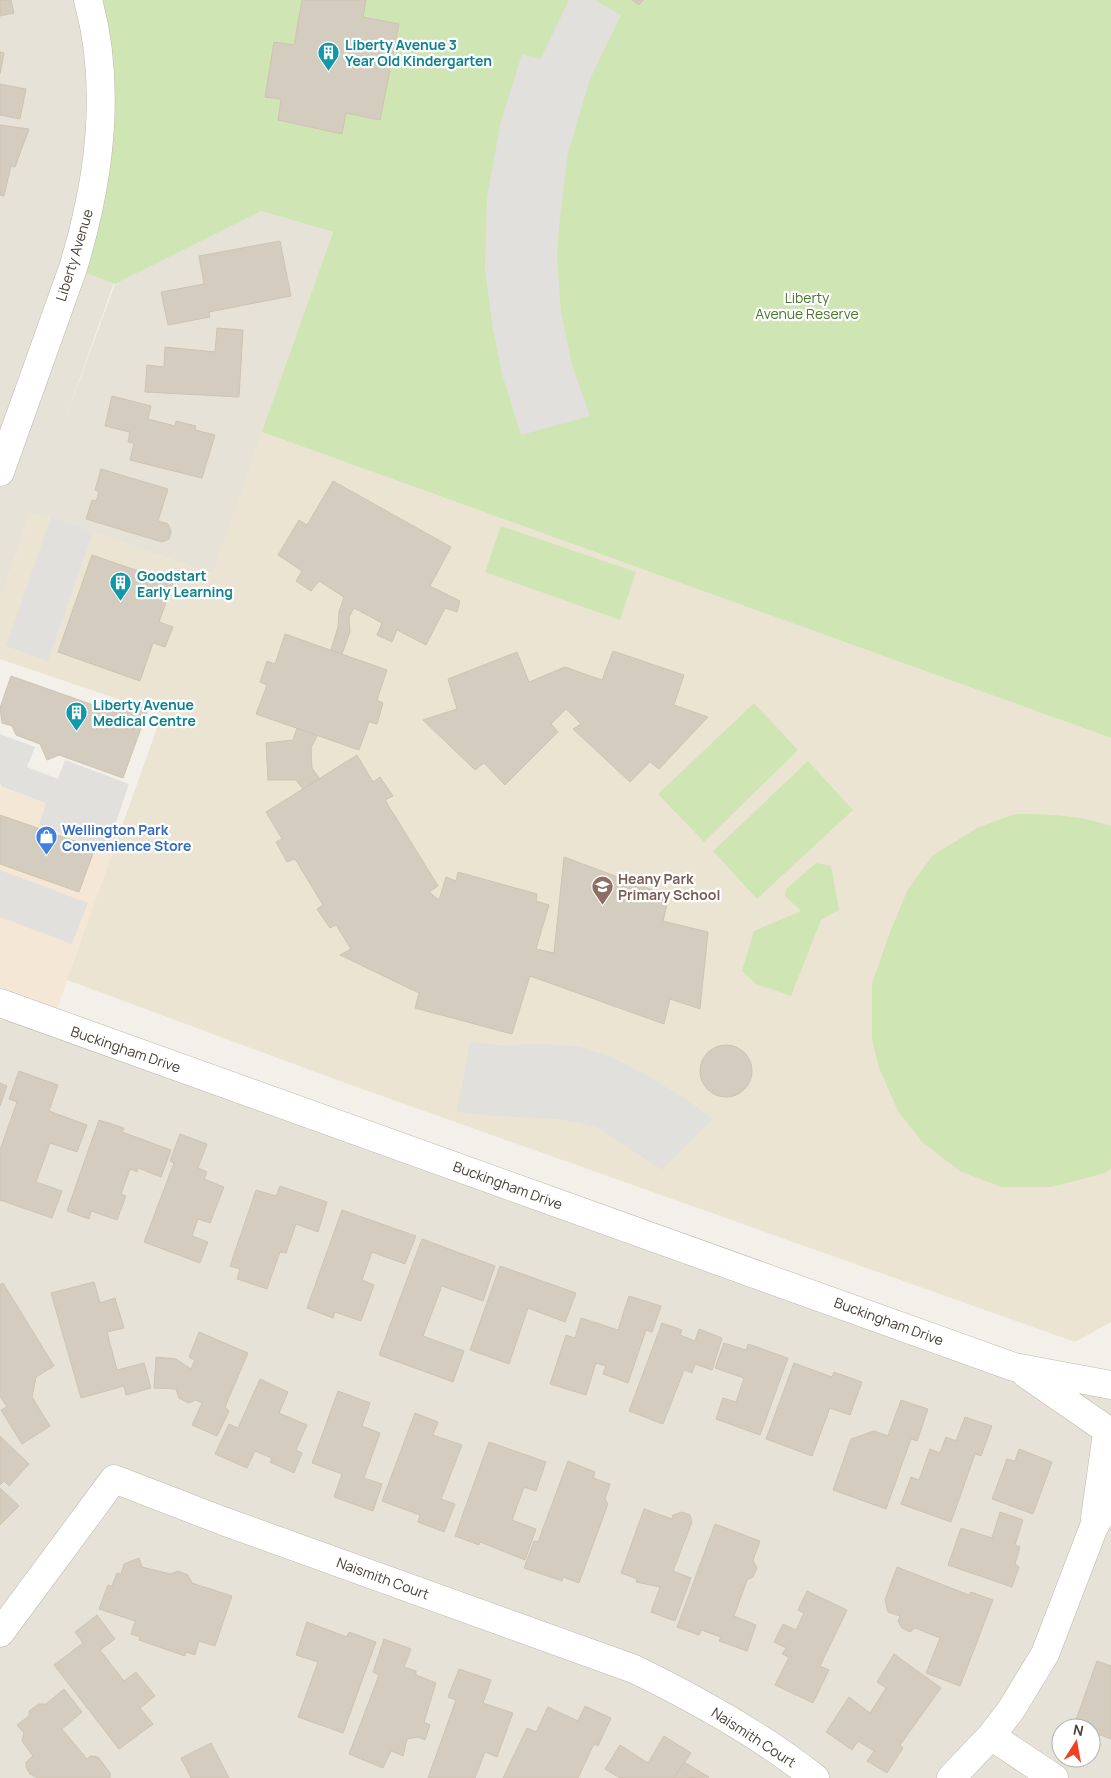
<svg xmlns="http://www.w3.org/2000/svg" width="1111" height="1778" viewBox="0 0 1111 1778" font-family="Manrope,sans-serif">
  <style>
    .residential { fill: #e7e2d7; fill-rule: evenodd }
    .commercial { fill: #f4e7d5 }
    .education { fill: #ece4d3 }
    .green { fill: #cfe5b4 }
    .parking { fill: #e2e0dd }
    .building { fill: #d4ccbe; stroke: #cfc3b2 }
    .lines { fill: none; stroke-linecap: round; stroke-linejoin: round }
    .street-casing { stroke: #beb7ab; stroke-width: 29 }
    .street { stroke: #fff; stroke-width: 28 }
    .labels { text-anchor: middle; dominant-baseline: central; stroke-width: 4.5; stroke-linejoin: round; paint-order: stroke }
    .culture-label { font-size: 14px; font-weight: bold; fill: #0d838f; stroke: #fff; text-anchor: start }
    .street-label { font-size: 14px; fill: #464037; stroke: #fff }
    .park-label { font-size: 14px; fill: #49752d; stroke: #fff }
    .shop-label { font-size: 14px; font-weight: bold; fill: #366cbe; stroke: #fff; text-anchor: start }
    .education-label { font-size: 14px; font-weight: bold; fill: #785e54; stroke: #fff; text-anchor: start }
  </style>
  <rect width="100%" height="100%" fill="#f3f0e9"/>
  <path class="residential" d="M0 0H215L62 428 115 284 257 210 333 232 213 574 93 532 31 513 0 599Z
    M0 1020 52 1023 674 1244 1111 1385V1778H0ZM1061 1728H1091V1758H1061Z"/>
  <path class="commercial" d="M0 787 121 829 52 1023 0 1003Z"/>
  <path class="education" d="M262 432 1111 738V1322L1075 1342 337 1080 67 980 162 714 0 659V599L31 513 51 517 213 574Z"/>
  <path class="green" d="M88 0H1111V738L262 432 333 232 261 211 115 284 73 268 95 179Z
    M501 526 636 572 620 620 485 572Z
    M754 703 798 750 704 842 658 794Z
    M808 761 853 810 757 899 713 851Z
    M1015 814C1048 814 1080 815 1111 826V1168L1105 1173 1051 1187H1001L960 1171 923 1143 898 1111 879 1068 872 1039V983L889 935 907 891 932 856 977 828Z
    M816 863 831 866 839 910 821 920 791 996 756 984 742 971 754 931 801 911 785 896 786 889Z"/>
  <path class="parking" d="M569 0H595L621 15 590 79 568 153 560 217 557 256 561 312 572 365 590 416 521 435 502 374 493 329 485 270 487 197 501 121 522 54 540 60Z
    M51 517 93 532 48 661 6 646Z
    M0 734 35 747 27 767 58 779 65 760 129 784 107 849 39 825 46 803 2 787 0 783Z
    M0 870 88 903 72 944 0 917Z
    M470 1042 500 1045 546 1044 580 1047 612 1057 646 1075 686 1099 713 1119 662 1170 598 1128 579 1123 558 1119 497 1116 457 1112Z"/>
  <path class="building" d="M0 0H11L14 13 0 16Z
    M302 0H366L363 17 399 24 380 120 346 113 342 134 278 120 281 99 265 97 274 42 294 45Z
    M632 0H643L639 5Z
    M0 52 4 53 0 74Z
    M0 84 26 89 20 119 0 115Z
    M0 125 29 129 15 167 11 166 4 196 0 195Z
    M280 241 291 296 209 312 210 317 168 325 161 292 204 284 199 256Z
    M217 328 243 330 239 397 145 392 147 365 164 367 165 347 215 352Z
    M112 396 151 406 148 419 175 426 176 421 196 426 195 430 215 435 202 478 130 460 134 443 128 442 130 432 105 426Z
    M101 469 168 489 158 521 168 524 171 531 169 539 162 542 86 519 92 500 96 501 99 492 95 490Z
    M333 481 451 547 430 586 460 601 457 612 445 608 426 645 397 630 392 642 377 635 382 623 354 608 349 617 350 632 342 654 331 650 338 627 339 612 344 597 319 581 311 591 296 581 302 571 278 555 299 520 307 525Z
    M92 555 173 583 159 622 173 627 165 647 153 643 140 681 58 652Z
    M285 634 387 670 377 700 383 703 377 724 369 722 359 750 256 714 267 685 260 682 267 661 275 664Z
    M613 651 684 675 674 705 708 717 659 769 650 762 630 782 573 729 581 724 566 709 551 724 558 732 505 785 484 763 475 770 423 720 457 709 448 679 517 652 529 682 565 667 602 680Z
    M11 676 116 713 120 700 148 709 123 778 59 755 47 760 40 744 16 735 12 726 2 723 0 708Z
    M297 728 317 736 311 748 312 768 320 779 303 789 296 780H268L266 743 293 740Z
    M357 755 373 782 380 777 393 796 385 800 438 886 429 892 439 900 446 877 456 881 458 872 537 894 536 901 549 905 536 949 554 953 564 857 669 896 663 921 708 932 700 1009 670 999 664 1024 530 976 512 1034 415 1008 419 993 340 955 351 949 336 925 330 928 317 909 323 905 295 859 287 862 276 842 282 839 266 812Z
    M0 815 95 848 79 892 0 864Z
    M700 1071a26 26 0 1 1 52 0a26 26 0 1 1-52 0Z
    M19 1071 58 1085 49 1111 87 1125 77 1152 50 1143 36 1182 62 1191 52 1218 0 1200V1150L17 1102 9 1099Z
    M0 1083 7 1086 0 1106Z
    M99 1120 124 1128 122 1132 171 1150 161 1177 138 1168 137 1172 130 1169 121 1194 126 1196 117 1220 91 1211 89 1219 67 1211Z
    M180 1134 207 1144 198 1168 207 1172 204 1179 224 1187 210 1223 198 1219 192 1236 208 1242 200 1263 144 1242 174 1163 170 1161Z
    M280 1186 327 1202 318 1232 296 1224 286 1253 280 1252 267 1289 237 1279 240 1269 230 1266 256 1190 276 1196Z
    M342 1210 416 1236 405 1264 372 1252 362 1280 374 1285 361 1321 335 1312 333 1318 307 1308Z
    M422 1239 495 1266 483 1301 442 1286 423 1336 464 1351 453 1382 379 1355Z
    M500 1266 576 1293 565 1322 528 1308 509 1364 470 1350Z
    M94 1282 100 1303 115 1298 124 1328 107 1332 117 1370 144 1363 151 1388 126 1395 124 1386 81 1398 51 1293Z
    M3 1283 54 1366 36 1377 32 1397 50 1426 22 1444 1 1410 7 1407 0 1396V1285Z
    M629 1296 661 1306 652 1332 646 1330 628 1383 603 1374 606 1366 596 1363 586 1395 550 1384 566 1335 575 1338 581 1318 618 1330Z
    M662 1323 682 1330 680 1335 695 1341 699 1329 722 1338 712 1370 695 1364 692 1373 684 1370 663 1424 629 1411Z
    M199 1332 248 1353 225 1407 229 1411 217 1436 192 1425 202 1403 196 1400 188 1403 179 1398 176 1389 154 1388 156 1357 176 1359 191 1369 195 1360 189 1357Z
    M724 1343 746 1350 748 1344 788 1358 760 1435 716 1419 723 1398 736 1402 744 1378 715 1368Z
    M794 1363 832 1377 834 1372 862 1382 850 1415 830 1408 812 1456 766 1439Z
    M260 1379 288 1392 279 1413 307 1425 296 1450 302 1453 294 1473 270 1462 272 1458 255 1451 247 1468 215 1454 229 1424 238 1428Z
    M338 1391 370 1403 362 1426 380 1433 364 1478 382 1484 373 1511 334 1497 342 1474 312 1463Z
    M901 1400 928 1409 917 1441 911 1439 886 1509 833 1490 851 1439 874 1431 888 1436Z
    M415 1413 438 1422 433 1435 462 1445 441 1499 455 1504 444 1532 418 1522 420 1515 382 1501Z
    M965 1417 992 1426 981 1456 975 1454 951 1522 901 1504 911 1477 919 1480 930 1449 940 1453 946 1437 956 1441Z
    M0 1436 29 1464 9 1486 4 1481 0 1485Z
    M489 1442 546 1462 536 1491 524 1487 512 1520 536 1529 525 1560 480 1542 479 1545 455 1536Z
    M1019 1449 1052 1462 1033 1514 992 1499 1007 1459 1015 1461Z
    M568 1461 595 1472 593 1478 610 1484 605 1499 608 1504 579 1583 563 1577 562 1581 524 1568 534 1541 538 1542Z
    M0 1488 19 1506 0 1525Z
    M644 1509 672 1519 673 1515 682 1512 690 1515 692 1522 673 1571 691 1578 675 1621 651 1612 660 1587 636 1582 637 1579 621 1573Z
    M1000 1512 1023 1520 1015 1545 1020 1547 1015 1564 1019 1567 1012 1587 948 1565 961 1528 992 1538Z
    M715 1524 760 1541 753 1560 757 1568 753 1577 747 1580 734 1616 756 1625 747 1651 719 1641 721 1637 701 1630 699 1635 677 1627Z
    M139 1558 142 1567 170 1574 178 1571 188 1575 192 1583 232 1596 215 1646 199 1641 195 1655 186 1652 185 1656 139 1640 140 1637 131 1634 135 1621 99 1609 108 1585 112 1586 117 1573 121 1574 124 1564Z
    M897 1567 969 1595 971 1592 993 1600 960 1686 926 1673 940 1638 915 1628 910 1632 902 1628 898 1621 900 1616 888 1612 885 1600Z
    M807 1591 847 1610 820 1666 829 1670 813 1703 775 1685 789 1657 782 1654 786 1648 774 1642 783 1624 796 1630 804 1613 798 1610Z
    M97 1615 115 1639 100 1650 124 1681 136 1672 155 1696 140 1708 153 1724 119 1749 54 1665 83 1643 75 1632Z
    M307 1622 347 1637 349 1632 376 1642 343 1733 298 1717 318 1662 296 1655Z
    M384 1639 411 1649 404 1667 416 1671V1675L436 1683 424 1722 430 1725 425 1740 418 1737 407 1739 403 1756 391 1751 383 1768 349 1754 379 1675 373 1672Z
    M894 1654 941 1688 900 1745 903 1748 887 1773 867 1761 874 1751 858 1741 852 1750 826 1732 849 1697 870 1713 886 1688 877 1682Z
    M1097 1661 1111 1666V1739L1093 1732 1091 1737V1728H1073Z
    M459 1669 491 1680 483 1703 513 1713 497 1757 485 1752 475 1778H428L456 1700 448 1697Z
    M64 1689 82 1712 62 1729 87 1759 90 1756 98 1757 110 1773V1778H38L30 1774 26 1767V1762L33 1756 22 1741 24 1733 17 1725 29 1716V1711L39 1704H46Z
    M585 1706 611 1718 598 1746 594 1744 578 1778H503L527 1728 536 1732 548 1707 578 1721Z
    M664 1736 691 1753 674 1778H620L605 1769 620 1745 648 1763Z
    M211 1743 229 1778H191L181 1758Z
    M684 1762 709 1777 674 1778Z"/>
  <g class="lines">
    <defs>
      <path id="street" d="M0 472 73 268C99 183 112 87 88 0
        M0 1003 1014 1367 1111 1385
        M1026 1374 1100 1425
        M1095 1518 1106 1440
        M0 1633 114 1479 223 1521 634 1669C698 1700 759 1734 815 1778
        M991 1736 1054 1778
        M951 1778 991 1736 1011 1710 1045 1654 1093 1529 1111 1496"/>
    </defs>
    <use href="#street" class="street-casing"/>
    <use href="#street" class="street"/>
  </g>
  <defs>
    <symbol id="building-pin" viewBox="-11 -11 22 30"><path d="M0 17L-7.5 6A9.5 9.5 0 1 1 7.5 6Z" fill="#0f9aa8" stroke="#fff"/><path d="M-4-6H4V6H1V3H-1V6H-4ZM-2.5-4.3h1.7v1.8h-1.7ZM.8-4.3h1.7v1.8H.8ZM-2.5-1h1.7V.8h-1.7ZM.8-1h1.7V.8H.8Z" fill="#fff"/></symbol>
    <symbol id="shop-pin" viewBox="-11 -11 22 30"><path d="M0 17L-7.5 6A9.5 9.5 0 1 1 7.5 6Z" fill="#3f7fe0" stroke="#fff"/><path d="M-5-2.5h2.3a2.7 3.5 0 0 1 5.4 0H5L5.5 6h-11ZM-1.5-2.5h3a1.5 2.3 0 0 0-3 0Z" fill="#fff"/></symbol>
    <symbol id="school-pin" viewBox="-11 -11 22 30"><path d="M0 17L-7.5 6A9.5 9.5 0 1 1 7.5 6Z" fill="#8d6e63" stroke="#fff"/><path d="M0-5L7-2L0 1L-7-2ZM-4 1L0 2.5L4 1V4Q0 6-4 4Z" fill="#fff"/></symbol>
  </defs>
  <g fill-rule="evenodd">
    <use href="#building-pin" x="316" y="40" width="25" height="34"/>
    <use href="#building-pin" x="108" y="570" width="25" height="34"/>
    <use href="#building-pin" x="64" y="700" width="25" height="34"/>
    <use href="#shop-pin" x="34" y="824" width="25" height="34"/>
    <use href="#school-pin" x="590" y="874" width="25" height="34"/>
  </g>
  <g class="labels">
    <g class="culture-label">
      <text x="345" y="44">Liberty Avenue 3<tspan x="345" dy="16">Year Old Kindergarten</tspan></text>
      <text x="137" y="575">Goodstart<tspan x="137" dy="16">Early Learning</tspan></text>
      <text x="93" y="704">Liberty Avenue<tspan x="93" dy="16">Medical Centre</tspan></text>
    </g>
    <g class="street-label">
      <text transform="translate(74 255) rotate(-73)">Liberty Avenue</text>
      <text transform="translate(126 1049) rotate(19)">Buckingham Drive</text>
      <text transform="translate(508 1185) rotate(20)">Buckingham Drive</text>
      <text transform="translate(889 1321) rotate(20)">Buckingham Drive</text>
      <text transform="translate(383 1578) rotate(20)">Naismith Court</text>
      <text transform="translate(754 1737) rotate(33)">Naismith Court</text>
    </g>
    <g class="park-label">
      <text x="807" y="297">Liberty<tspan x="807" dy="16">Avenue Reserve</tspan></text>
    </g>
    <g class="shop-label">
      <text x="62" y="829">Wellington Park<tspan x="62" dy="16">Convenience Store</tspan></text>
    </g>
    <g class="education-label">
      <text x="618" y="878">Heany Park<tspan x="618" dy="16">Primary School</tspan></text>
    </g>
  </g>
  <g transform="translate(1076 1743) rotate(11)"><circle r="24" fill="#ffffff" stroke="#b5b3af"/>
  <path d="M0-4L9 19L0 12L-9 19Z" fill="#ee4125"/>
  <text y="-8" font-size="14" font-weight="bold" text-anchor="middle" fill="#464037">N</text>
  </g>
</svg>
